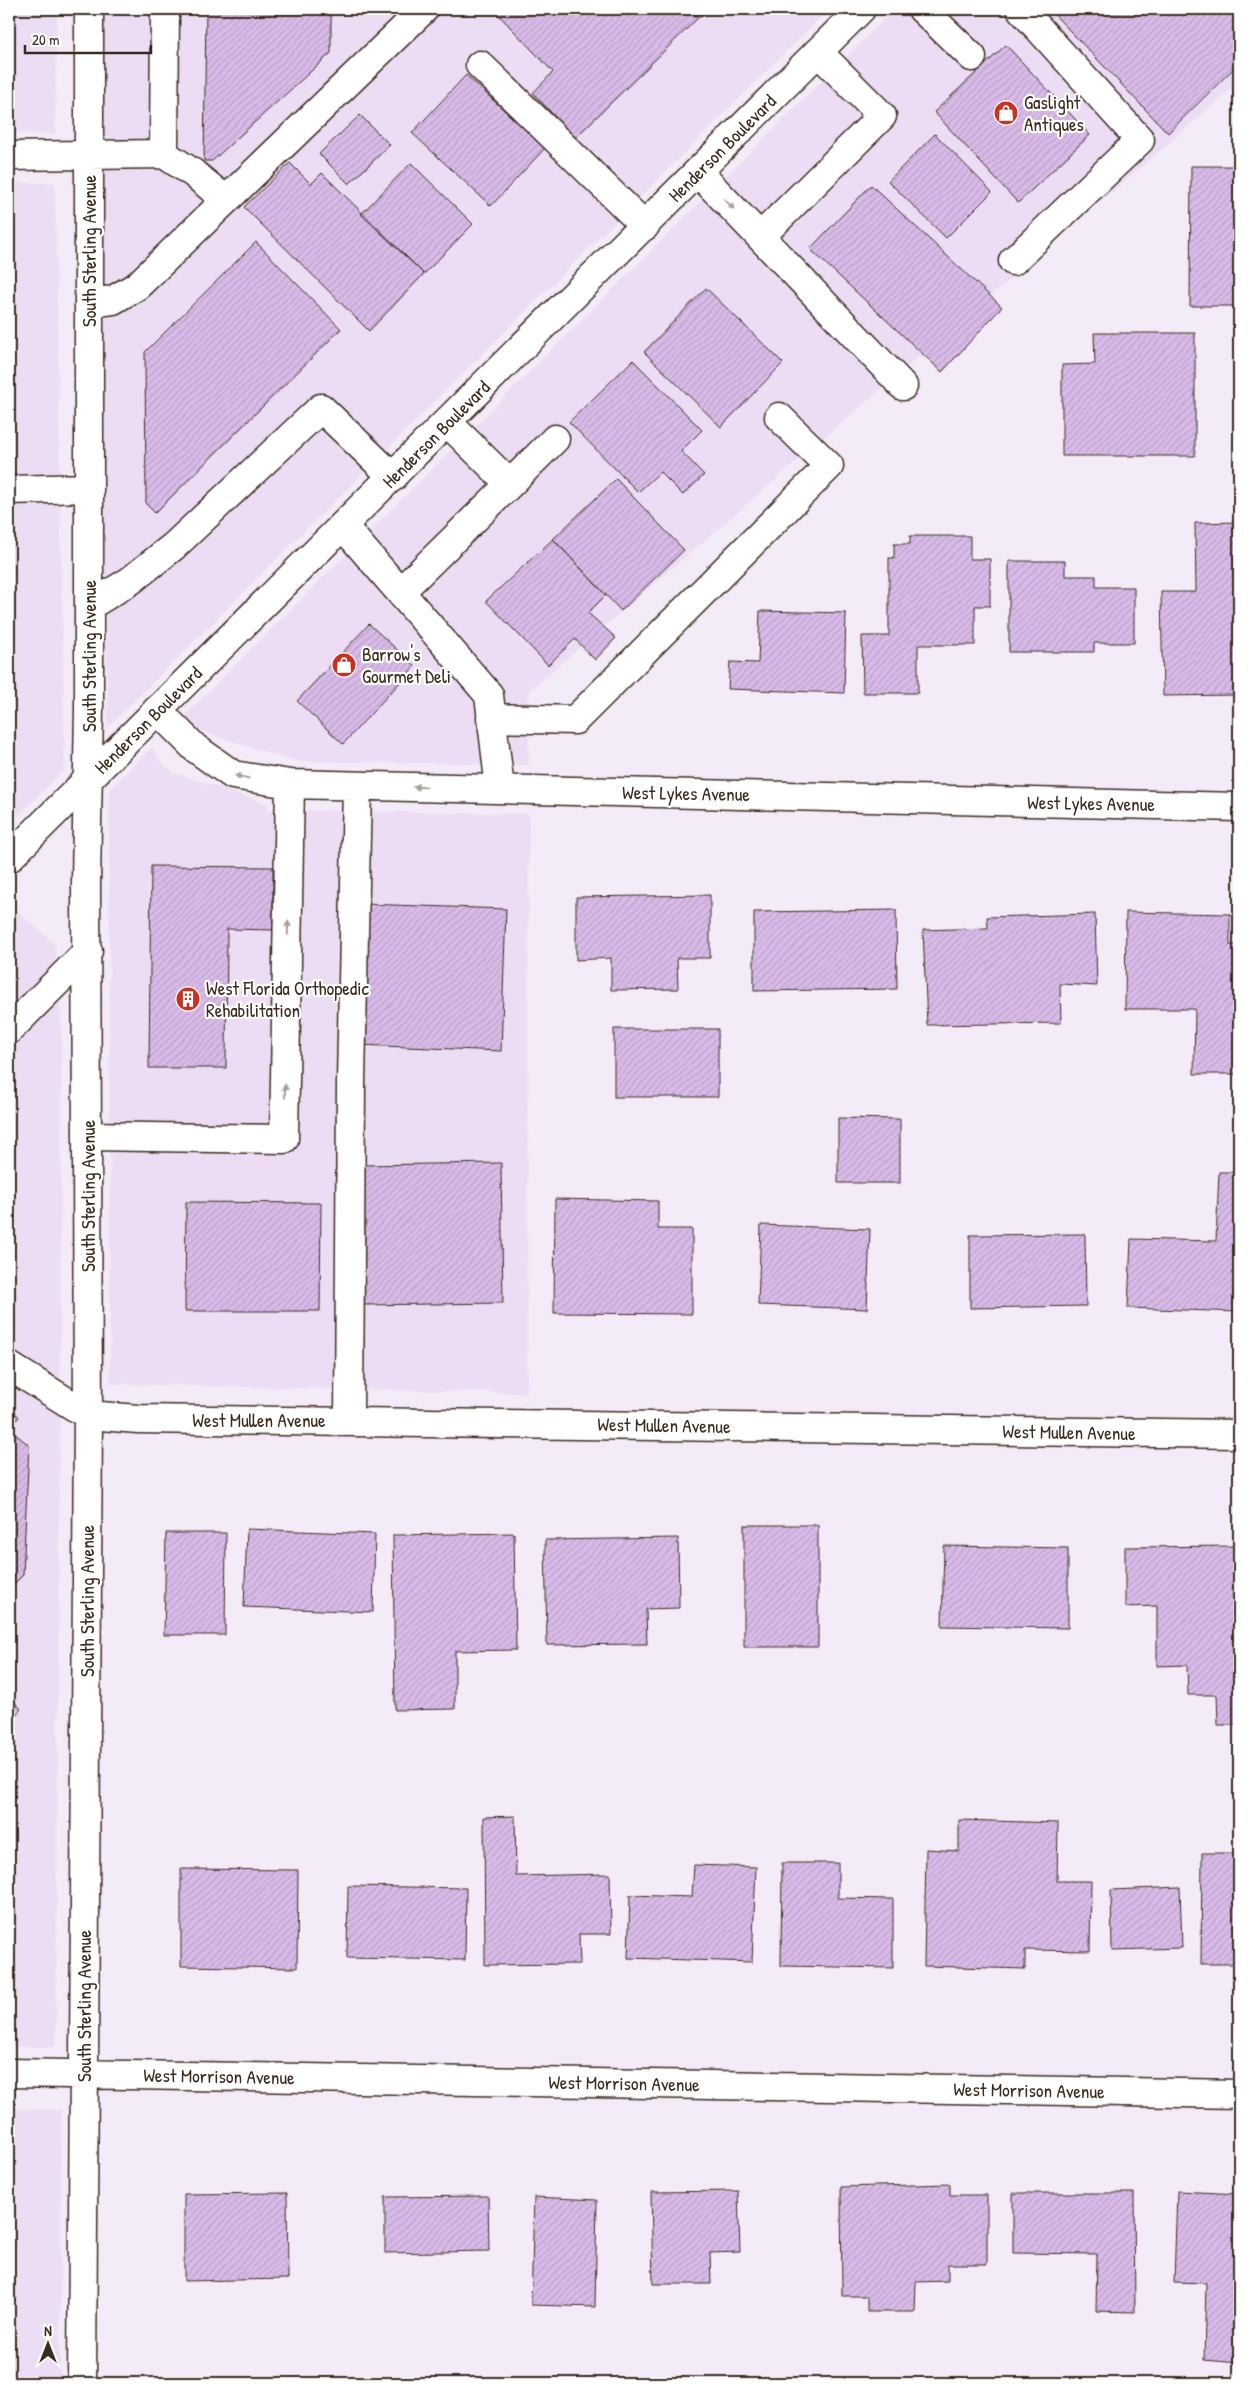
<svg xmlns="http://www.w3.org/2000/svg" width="1248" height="2392" viewBox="0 0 1248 2392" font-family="'Patrick Hand',sans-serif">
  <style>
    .built { fill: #ecddf4 }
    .building { fill: url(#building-hatch); stroke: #3b2a1e }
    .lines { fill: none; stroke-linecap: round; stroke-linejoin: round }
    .minor-casing { stroke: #3b2a1e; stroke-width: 31 }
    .major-casing { stroke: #3b2a1e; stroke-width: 31 }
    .minor { stroke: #fff; stroke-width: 28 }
    .major { stroke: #fff; stroke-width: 28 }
    .oneway { fill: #a79f9a }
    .labels { text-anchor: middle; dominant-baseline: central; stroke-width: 4.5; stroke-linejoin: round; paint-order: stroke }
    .poi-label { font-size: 19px; fill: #3b2a1e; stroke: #fff; text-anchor: start }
    .street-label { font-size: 19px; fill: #3b2a1e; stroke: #fff }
  </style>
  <defs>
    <pattern id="building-hatch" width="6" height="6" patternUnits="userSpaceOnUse" patternTransform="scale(1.25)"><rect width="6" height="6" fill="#d9bbe9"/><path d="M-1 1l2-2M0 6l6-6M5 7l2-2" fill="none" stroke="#bba1c7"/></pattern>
  </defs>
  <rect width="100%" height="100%" fill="#f4ebf8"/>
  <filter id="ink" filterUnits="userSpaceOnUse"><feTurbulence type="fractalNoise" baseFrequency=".02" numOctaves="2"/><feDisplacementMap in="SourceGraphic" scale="10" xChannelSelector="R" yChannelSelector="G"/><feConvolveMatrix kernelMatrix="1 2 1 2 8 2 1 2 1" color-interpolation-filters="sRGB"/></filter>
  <g filter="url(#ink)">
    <path class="built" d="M9 9H57L55 134 9 133Z
      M100 9H829L108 727 97 159Z
      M894 9H1239V83L529 691V765L294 761 194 729 185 715Z
      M9 182 55 183 65 769 17 817 9 808Z
      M152 747 164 765 175 773 268 804V810H287L304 816 307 810 529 814 527 1393 110 1384 109 790Z
      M9 903 55 944 62 1032 56 2047H9Z
      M9 2109 61 2110 60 2383H9Z"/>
    <path class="building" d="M206 9H331V53L212 161H204Z
      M493 9H689L698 18 575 138 533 93 553 72Z
      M689 9H708L698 18Z
      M1049 9H1227L1239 21V63L1168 133Z
      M1006 45 1090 135 1018 203 934 112Z
      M466 75 545 148 491 206 412 133Z
      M360 115 390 145 349 184 319 154Z
      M935 134 992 192 946 238 888 181Z
      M290 163 311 184 322 173 424 274 369 331 244 207Z
      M411 163 473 224 424 274 361 214Z
      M1191 166H1239V306H1190Z
      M871 185 1002 307 942 372 810 249Z
      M256 242 341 329 155 513 146 504 145 352Z
      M706 288 783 363 721 427 644 352Z
      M1094 333H1195V456H1062V365L1095 364Z
      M633 360 702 430 681 451 704 475 683 495 660 472 638 492 569 422Z
      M616 479 684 550 621 611 553 539Z
      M1239 522V695L1163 696 1161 592H1196L1195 523Z
      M910 536H970V559H990V606H975V645H918V693H863L862 636H889V558H894V544H910Z
      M553 539 606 595 588 613 616 638 595 660 575 639 548 665 486 601Z
      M1009 561H1065V576H1096V587H1134V643H1094V652H1009Z
      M760 611 846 613 844 693 728 689 730 662 758 663Z
      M369 624 415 666 343 744 297 701Z
      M151 866 273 867V930L227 929 226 1068H149Z
      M710 895V958H677L678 989 611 990V958L576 960V897Z
      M364 904 506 909 501 1051 359 1045Z
      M896 910 897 989 754 991V912Z
      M1126 912 1230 914V945H1239V1074H1194L1195 1009H1125Z
      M1095 914 1097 986 1060 984 1061 1023 927 1025 923 930 988 928 987 917Z
      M614 1029H718V1097H614Z
      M838 1118 900 1119V1183H838Z
      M501 1163 503 1303 362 1305 361 1165Z
      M1219 1172H1239V1312L1128 1308 1131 1239 1216 1241Z
      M555 1199 658 1201V1229H692V1314L554 1313Z
      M186 1202 321 1203 320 1311H185Z
      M761 1225 870 1229 867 1309 758 1305Z
      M1085 1234 1086 1306 970 1308V1235Z
      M9 1406 19 1417 9 1429Z
      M9 1429 29 1445 23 1575 9 1589Z
      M744 1525H818V1647H744Z
      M247 1529 375 1534 373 1612 244 1607Z
      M166 1533H226L225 1635H164Z
      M514 1533 516 1650 455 1651V1709L395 1710 393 1535Z
      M678 1538 679 1608 646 1609 647 1644 547 1645 545 1540Z
      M944 1546 1068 1548V1628L942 1626Z
      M1239 1546V1725H1218L1217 1695H1188L1187 1665 1157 1666V1606L1125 1607V1547Z
      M9 1696 21 1709 9 1722Z
      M515 1816 516 1876 610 1874 611 1934H579L580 1964 485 1965 484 1817Z
      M959 1820 1058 1823 1057 1881H1091L1090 1951 1025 1950V1969L924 1966 926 1849 959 1851Z
      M1202 1853H1239V1964H1201Z
      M782 1863H838V1898L893 1899V1968L781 1966Z
      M694 1865 756 1867 752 1962 628 1958 630 1895 692 1897Z
      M181 1869 298 1870 297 1968 181 1966Z
      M348 1886 466 1888 465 1960 347 1958Z
      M1180 1887 1182 1948 1112 1950 1111 1890Z
      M950 2184V2195H987V2264H948V2281L916 2282 915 2312H867V2296H842L841 2187Z
      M738 2191 740 2252 710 2253 711 2284H653L651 2192Z
      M1177 2191 1239 2194V2363L1204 2360 1206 2283 1174 2282Z
      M287 2193 288 2279 184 2281V2194Z
      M1013 2193H1134L1135 2312 1096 2311 1097 2254 1013 2253Z
      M488 2196 489 2251 385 2253V2197Z
      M534 2197 597 2200 595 2307 531 2305Z"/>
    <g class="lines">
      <defs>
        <path id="minor" d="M922 9 972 57
          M480 65 645 226
          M164 154 165 9
          M9 156 164 154 193 173 226 200
          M698 172 903 386
          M760 237 882 116 818 52
          M1013 261 1140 140 1021 9
          M89 303 113 300 137 286 424 9
          M448 423 510 484 555 439
          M9 490 88 488
          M343 526 489 695 500 789
          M400 592 510 484
          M89 606 130 581 174 546 321 408 393 477
          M157 710 195 748 233 775 290 784 1239 807
          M491 718 575 720 829 466 779 417
          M9 1030 88 951
          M88 1136 284 1139 290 784
          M9 1366 88 1415 138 1419 1239 1434
          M349 1420 351 1082 357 786
          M9 2073 1239 2094
          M82 2383 88 1415 86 883 89 706V9"/>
        <path id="major" d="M9 858 861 9"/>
      </defs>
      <use href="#minor" class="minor-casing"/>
      <use href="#major" class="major-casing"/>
      <use href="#minor" class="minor"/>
      <use href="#major" class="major"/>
    </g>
    <defs><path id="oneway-solid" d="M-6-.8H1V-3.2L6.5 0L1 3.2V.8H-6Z" transform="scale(1.25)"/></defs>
    <g class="oneway">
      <use href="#oneway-solid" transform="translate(729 204) rotate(46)"/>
      <use href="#oneway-solid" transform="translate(242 777) rotate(-168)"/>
      <use href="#oneway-solid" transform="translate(420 787) rotate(-179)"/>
      <use href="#oneway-solid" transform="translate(288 928) rotate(-89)"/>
      <use href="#oneway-solid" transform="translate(285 1091) rotate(-89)"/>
    </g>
  </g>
  <defs>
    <symbol id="shop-disc" viewBox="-11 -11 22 22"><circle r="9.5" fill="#c8321e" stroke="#fff"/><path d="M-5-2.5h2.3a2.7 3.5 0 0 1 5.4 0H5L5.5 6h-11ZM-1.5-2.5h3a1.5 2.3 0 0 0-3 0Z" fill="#fff"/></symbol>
    <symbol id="building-disc" viewBox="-11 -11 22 22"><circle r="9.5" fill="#c8321e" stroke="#fff"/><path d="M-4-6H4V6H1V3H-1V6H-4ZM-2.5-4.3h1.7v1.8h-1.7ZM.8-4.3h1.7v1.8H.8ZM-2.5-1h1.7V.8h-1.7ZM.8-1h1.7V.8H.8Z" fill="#fff"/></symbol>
  </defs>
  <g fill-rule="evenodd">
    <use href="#shop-disc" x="992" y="99" width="28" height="28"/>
    <use href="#shop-disc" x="330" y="651" width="28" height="28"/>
    <use href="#building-disc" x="174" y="985" width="28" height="28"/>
  </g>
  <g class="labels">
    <g class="poi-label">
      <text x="1024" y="102">Gaslight<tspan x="1024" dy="22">Antiques</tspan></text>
      <text x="362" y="654">Barrow's<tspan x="362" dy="22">Gourmet Deli</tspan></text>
      <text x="206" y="988">West Florida Orthopedic<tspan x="206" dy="22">Rehabilitation</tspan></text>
    </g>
    <g class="street-label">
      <text transform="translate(722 148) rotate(-45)">Henderson Boulevard</text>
      <text transform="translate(89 251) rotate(-90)">South Sterling Avenue</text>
      <text transform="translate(436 434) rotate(-45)">Henderson Boulevard</text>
      <text transform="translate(89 656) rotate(-90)">South Sterling Avenue</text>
      <text transform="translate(148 720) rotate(-45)">Henderson Boulevard</text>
      <text transform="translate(686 793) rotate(1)">West Lykes Avenue</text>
      <text transform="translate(1091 803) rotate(1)">West Lykes Avenue</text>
      <text transform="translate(88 1196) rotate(-90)">South Sterling Avenue</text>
      <text x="259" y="1420">West Mullen Avenue</text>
      <text transform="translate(664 1425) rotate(1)">West Mullen Avenue</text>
      <text transform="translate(1069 1432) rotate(1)">West Mullen Avenue</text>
      <text transform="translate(87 1601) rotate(-90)">South Sterling Avenue</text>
      <text transform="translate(84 2006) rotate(-90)">South Sterling Avenue</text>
      <text transform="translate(219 2076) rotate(1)">West Morrison Avenue</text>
      <text transform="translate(624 2083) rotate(1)">West Morrison Avenue</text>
      <text transform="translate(1029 2090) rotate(1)">West Morrison Avenue</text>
    </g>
  </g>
  <rect width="1248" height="2392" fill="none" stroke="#fff" stroke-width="30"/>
  <rect x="15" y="15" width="1218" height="2362" fill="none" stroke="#3b2a1e" stroke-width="2" filter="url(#ink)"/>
  <g transform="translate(48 2344)" stroke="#ffffff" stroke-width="4" paint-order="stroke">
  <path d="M0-4L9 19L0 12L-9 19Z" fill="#3b2a1e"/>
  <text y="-8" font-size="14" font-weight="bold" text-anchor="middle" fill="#3b2a1e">N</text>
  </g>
  <path d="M25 45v8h126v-8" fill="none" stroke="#3b2a1e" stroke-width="2.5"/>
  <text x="32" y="45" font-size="15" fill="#3b2a1e" stroke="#ffffff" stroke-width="4" paint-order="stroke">20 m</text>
</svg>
